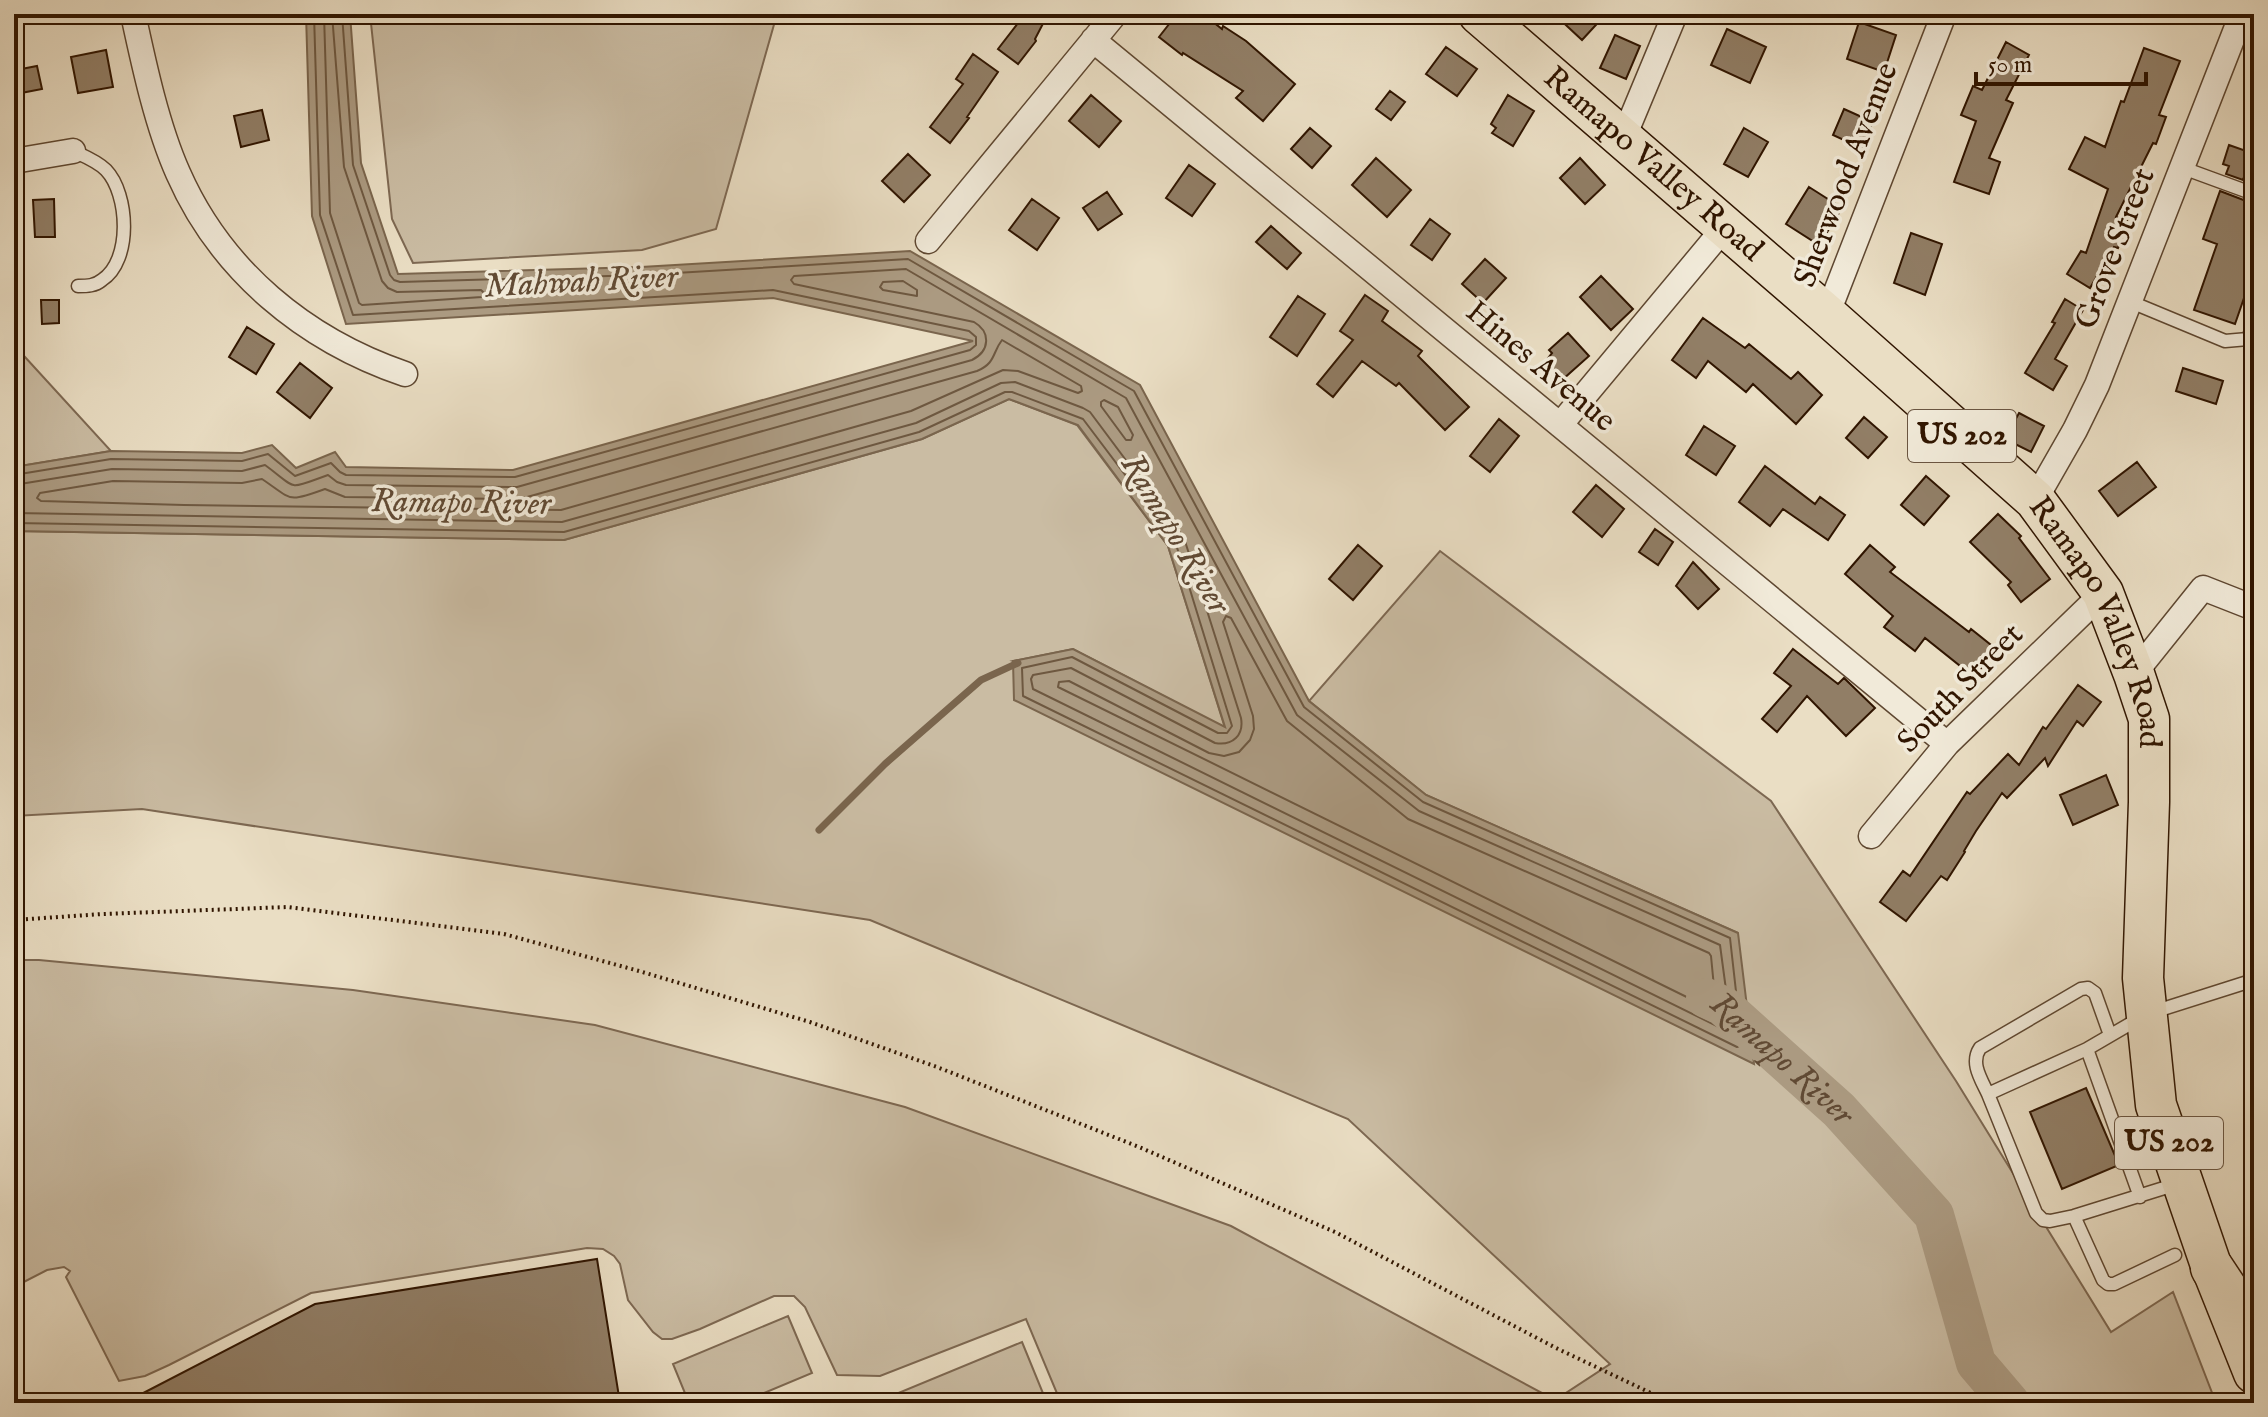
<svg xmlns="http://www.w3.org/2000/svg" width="2268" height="1417" viewBox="0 0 2268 1417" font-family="'IM FELL English',serif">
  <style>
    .green { fill: #cabca3; stroke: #7d6852; stroke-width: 2 }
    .water { fill: #ab9a81; stroke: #7a654d; stroke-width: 2 }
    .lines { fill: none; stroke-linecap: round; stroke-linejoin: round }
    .shore { stroke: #6e5840; stroke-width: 2 }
    .stream { stroke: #7a654d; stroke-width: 7 }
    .river { stroke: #ab9a81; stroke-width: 40 }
    .building { fill: #917e66; stroke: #301500; stroke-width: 2 }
    .service-casing { stroke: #5e4731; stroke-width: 15 }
    .minor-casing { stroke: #5e4731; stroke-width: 27 }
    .primary-casing { stroke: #301500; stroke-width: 43 }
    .trunk-casing { stroke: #301500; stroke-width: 45 }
    .path { stroke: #301500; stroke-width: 4; stroke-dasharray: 2 4; stroke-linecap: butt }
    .service { stroke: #f1ead9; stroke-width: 12 }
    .minor { stroke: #f1ead9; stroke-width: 24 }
    .primary { stroke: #eadec4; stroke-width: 40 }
    .trunk { stroke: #eadec4; stroke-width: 42 }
    .labels { text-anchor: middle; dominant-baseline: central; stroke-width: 7; stroke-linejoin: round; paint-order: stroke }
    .shield { fill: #f1ead9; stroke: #6a5541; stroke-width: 2 }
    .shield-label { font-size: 30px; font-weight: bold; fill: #301500 }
    .street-label { font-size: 32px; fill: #301500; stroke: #f1ead9 }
    .water-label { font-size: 34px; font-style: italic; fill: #614a34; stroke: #f1ead9 }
  </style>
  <rect width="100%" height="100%" fill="#eadec4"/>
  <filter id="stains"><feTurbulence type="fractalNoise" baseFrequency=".0025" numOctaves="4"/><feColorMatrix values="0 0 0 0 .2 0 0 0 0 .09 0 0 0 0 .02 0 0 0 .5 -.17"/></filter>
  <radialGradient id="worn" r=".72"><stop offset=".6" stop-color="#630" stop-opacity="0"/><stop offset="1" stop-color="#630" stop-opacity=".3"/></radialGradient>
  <path class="green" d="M370 14H777L716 229 642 250 413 263 392 219Z
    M14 345 111 451 14 467Z
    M1009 399 1077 425 1168 546 1225 728 1073 649 1013 661 1738 933 1426 795 1309 701 1440 551 1771 801 1956 1081 2111 1332 2173 1292 2216 1403H1061L1026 1319 880 1376 837 1375 805 1307 794 1296H774L700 1329 672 1339H662L653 1332 628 1300 620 1264 614 1256 603 1249 587 1248 311 1293 169 1365 145 1376 119 1381 66 1277 70 1271 64 1267 47 1270 14 1287V960H39L353 990 595 1025 905 1107 1231 1226 1555 1400 1610 1364 1348 1119 870 920 142 809 14 816V531L564 540 922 439Z
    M788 1316 812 1373 740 1403H689L673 1364Z
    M1022 1342 1047 1403H880L879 1401Z"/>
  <path class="water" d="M306 14H350L361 163 398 274 641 267 910 251 1140 385 1309 701 1426 795 1738 933 1754 1064 1014 700 1013 661 1073 649 1225 727 1168 546 1078 425 1009 399 922 439 564 540 14 531V467L111 451 242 453 272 445 296 468 335 452 346 467 513 470 973 341 773 298 346 324 312 216Z"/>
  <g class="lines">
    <path class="shore" d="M324 14 330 213 359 303 362 305 482 297 484 293 481 290 397 292 388 288 382 281 344 167 332 14
      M903 281 917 290V296L883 290 880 287 883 282Z
      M1002 340 1081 386 1082 391 1078 393 1018 371 1003 370 911 411 561 510 184 505 41 501 37 498 40 493 113 481 242 483 262 479C293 500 287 503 325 489L345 497 520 499 977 371C996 363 992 353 1002 340Z
      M1104 400 1118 407 1133 435 1131 440H1126L1101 406V402Z
      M14 475 111 459 242 461 268 454 295 476 331 463 340 472 346 475 515 477 970 350 976 345V337L969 331 773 290 353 315 320 215 314 14
      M14 485 112 469 242 471 265 465C299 490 286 490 328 475L337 482 346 485 517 487 972 360C990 351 991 332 974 322L794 284 791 280 794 276 906 269 1126 398 1297 715 1419 811 1720 945 1731 1027 1725 1030 1033 689 1031 679 1033 675 1071 668 1215 743C1233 746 1244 735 1241 718L1184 538 1090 412 1083 408 1015 382 1001 383 916 423 562 522 14 513
      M14 523 564 532 919 432 1005 392H1012L1083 419 1175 541 1232 726 1227 733H1218L1072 657 1022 668 1023 696 1737 1047 1742 1045 1730 938 1423 802 1304 707 1134 391 908 259 642 275 400 282 394 280 390 275 353 165 342 14
      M1226 616 1231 618 1287 721 1408 819 1709 953 1711 956 1716 1008 1711 1009 1058 687 1059 682 1069 681 1209 753 1224 756 1239 752 1250 740 1254 729 1253 716 1223 622Z"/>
    <path class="stream" d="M819 830 885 764 981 680 1018 663"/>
    <path class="river" id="s1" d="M1706 998 1723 1006 1839 1110 1934 1215 1976 1363 2010 1403"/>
  </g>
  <path class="building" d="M1025 14H1048L1035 39 1036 41 1018 64 998 49Z
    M1177 14H1203L1222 29 1223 26 1246 41 1295 84 1263 121 1236 98 1243 91 1183 53 1182 55 1159 37Z
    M1554 14H1606L1582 40Z
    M1859 22 1896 35 1884 72 1847 59Z
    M1727 29 1766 47 1750 83 1711 65Z
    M1615 35 1640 46 1626 79 1600 68Z
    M2006 42 2029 55 2006 100 2013 103 1989 158 2000 162 1989 194 1954 182 1976 121 1961 115 1973 86 1982 90Z
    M1446 47 1477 69 1457 96 1426 74Z
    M2144 48 2180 61 2159 115 2166 117 2156 144 2153 143 2116 217 2127 221 2118 248 2114 247 2090 288 2067 274 2081 251 2086 253 2108 189 2069 169 2085 137 2105 147 2121 101 2124 102Z
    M106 50 113 87 78 93 71 57Z
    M973 54 998 72 967 117 969 118 950 143 930 127 963 84 956 79Z
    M37 66 42 89 21 93 16 70Z
    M1390 91 1405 102 1391 120 1376 109Z
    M1091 95 1121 121 1099 147 1069 121Z
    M1508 95 1534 111 1513 146 1492 133 1496 128 1491 124Z
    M1844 109 1873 122 1861 148 1833 135Z
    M262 110 269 140 241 147 234 116Z
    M1310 128 1331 146 1312 168 1291 149Z
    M1744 128 1768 142 1748 177 1724 164Z
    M2229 145 2252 153 2243 180 2226 174 2229 166 2223 164Z
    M908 154 930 175 904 202 882 181Z
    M1376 158 1411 190 1387 217 1352 185Z
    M1580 158 1605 185 1585 204 1560 178Z
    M1189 165 1215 184 1192 216 1166 198Z
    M1809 187 1842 208 1819 245 1786 224Z
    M2220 191 2254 204V269L2235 324 2194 310 2217 244 2203 239Z
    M1107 192 1122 214 1098 230 1083 208Z
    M54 199 55 237H35L33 200Z
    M1032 199 1059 218 1037 250 1009 230Z
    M1430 219 1450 234 1432 260 1411 245Z
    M1271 226 1301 253 1287 269 1256 242Z
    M1911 233 1942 244 1925 295 1894 283Z
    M1485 259 1506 278 1483 303 1462 284Z
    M1601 276 1633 309 1611 330 1580 297Z
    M1365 295 1388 311 1382 321 1422 351 1418 356 1469 407 1445 430 1399 383 1396 386 1362 361 1333 397 1317 384 1353 340 1340 331Z
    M1298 296 1325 314 1297 356 1270 337Z
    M2065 299 2083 310 2055 359 2067 366 2053 390 2025 373 2055 323 2052 322Z
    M41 300H59V323L42 324Z
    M1703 318 1745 348 1749 344 1791 379 1798 372 1822 395 1796 424 1753 384 1746 392 1708 361 1696 378 1672 360Z
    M247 327 274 344 256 374 229 357Z
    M1568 333 1589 356 1562 380 1545 362 1552 353 1549 350Z
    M300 363 332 388 310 418 277 392Z
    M2183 368 2223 381 2216 404 2176 391Z
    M2019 413 2044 426 2031 452 2005 439Z
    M1864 417 1887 437 1868 458 1846 438Z
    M1499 419 1519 436 1490 472 1470 456Z
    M1704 426 1735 446 1716 475 1686 455Z
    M2137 462 2156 487 2118 516 2099 491Z
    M1765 466 1815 504 1820 497 1845 515 1828 540 1783 509 1770 526 1739 502Z
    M1926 476 1949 496 1924 525 1901 505Z
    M1596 485 1624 509 1602 537 1573 512Z
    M1998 514 2021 536 2019 538 2050 579 2021 602 2008 585 2011 582 1970 542Z
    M1655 529 1673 542 1658 565 1639 552Z
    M1358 545 1382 566 1353 600 1329 579Z
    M1870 545 1895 567 1890 572 1969 632 1971 629 1996 649 1974 677 1925 638 1915 651 1884 627 1893 616 1845 574Z
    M1693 562 1719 589 1698 609 1676 586Z
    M1793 649 1838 684 1844 678 1875 708 1846 736 1807 696 1777 732 1762 719 1791 686 1774 673Z
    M2078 685 2101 702 2083 726 2077 721 2048 766 2045 758 2007 798 2002 793 1976 831 1964 851 1965 852 1947 880 1941 876 1906 921 1880 902 1903 871 1910 876 1967 792 1970 794 2008 754 2019 765 2043 727 2046 729Z
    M2106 775 2118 805 2073 825 2060 795Z
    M2086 1088 2119 1165 2062 1189 2030 1112Z
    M597 1259 620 1403H124L315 1304Z"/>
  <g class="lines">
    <defs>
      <path id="service" d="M73 151C84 156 97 161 106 170 129 194 132 261 102 280 95 286 87 286 78 286
        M2183 168 2254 194
        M2131 302 2225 341 2248 339 2254 322
        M2087 1049 2140 1197
        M1988 1094C1981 1079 1970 1063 1980 1048L2081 989 2088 988 2095 993 2110 1035
        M2177 1184 2074 1216 2050 1221 2043 1220 2036 1213 1988 1094 2087 1049 2147 1014 2254 980
        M2074 1216 2103 1280 2108 1284H2114L2175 1255"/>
      <path id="minor" d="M133 14C144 65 157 126 178 173 221 271 305 340 405 374
        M1093 40 1947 744
        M1623 139 1675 14
        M14 161 73 151
        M928 241 1115 14
        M1827 315 1944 14
        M1560 425 1725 227
        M2035 500 2075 430 2097 385 2242 14
        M2134 674 2203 588 2254 608
        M1871 836 1947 744 2103 593"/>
      <g id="primary">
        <path id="s2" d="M1479 14 1827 315 2035 500 2103 593 2134 674 2149 719V802L2143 978 2156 1105 2212 1268 2254 1373"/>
      </g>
      <path id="trunk" d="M2212 1268 2254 1331"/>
    </defs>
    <use href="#service" class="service-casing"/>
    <use href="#minor" class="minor-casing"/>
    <use href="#primary" class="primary-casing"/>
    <use href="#trunk" class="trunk-casing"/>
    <path class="path" d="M14 920 103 914 288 907 504 934 639 971 810 1022 937 1067 1139 1147 1335 1232 1556 1348 1672 1403"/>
    <use href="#service" class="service"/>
    <use href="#minor" class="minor"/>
    <use href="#primary" class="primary"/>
    <use href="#trunk" class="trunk"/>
  </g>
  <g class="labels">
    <g class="shield">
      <rect x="1908" y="410" width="108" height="52" rx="6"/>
      <rect x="2115" y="1117" width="108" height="52" rx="6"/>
    </g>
    <g class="shield-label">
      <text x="1962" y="436">US 202</text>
      <text x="2169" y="1143">US 202</text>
    </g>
    <g class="street-label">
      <text stroke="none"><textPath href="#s2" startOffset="230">Ramapo Valley Road</textPath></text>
      <text transform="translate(1847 175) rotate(-69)">Sherwood Avenue</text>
      <text transform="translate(2116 249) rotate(-69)">Grove Street</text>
      <text transform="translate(1540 367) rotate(40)">Hines Avenue</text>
      <text stroke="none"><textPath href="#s2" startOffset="878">Ramapo Valley Road</textPath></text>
      <text transform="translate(1961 689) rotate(-46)">South Street</text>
    </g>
    <g class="water-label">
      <text transform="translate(581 282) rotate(-3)">Mahwah River</text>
      <text transform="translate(461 503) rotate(1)">Ramapo River</text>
      <text transform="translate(1175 534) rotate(59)">Ramapo River</text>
      <text stroke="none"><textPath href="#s1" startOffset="98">Ramapo River</textPath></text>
    </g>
  </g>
  <rect width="2268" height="1417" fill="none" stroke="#eadec4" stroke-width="48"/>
  <rect x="16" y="16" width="2236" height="1385" fill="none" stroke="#301500" stroke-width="4"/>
  <rect x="24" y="24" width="2220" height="1369" fill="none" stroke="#301500" stroke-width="2"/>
  <path d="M1976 72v12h170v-12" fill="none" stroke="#301500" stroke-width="4"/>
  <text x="1988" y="72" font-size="24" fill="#301500" stroke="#f1ead9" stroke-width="6" paint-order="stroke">50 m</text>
  <rect width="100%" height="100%" filter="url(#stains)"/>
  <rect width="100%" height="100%" fill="url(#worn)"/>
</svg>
